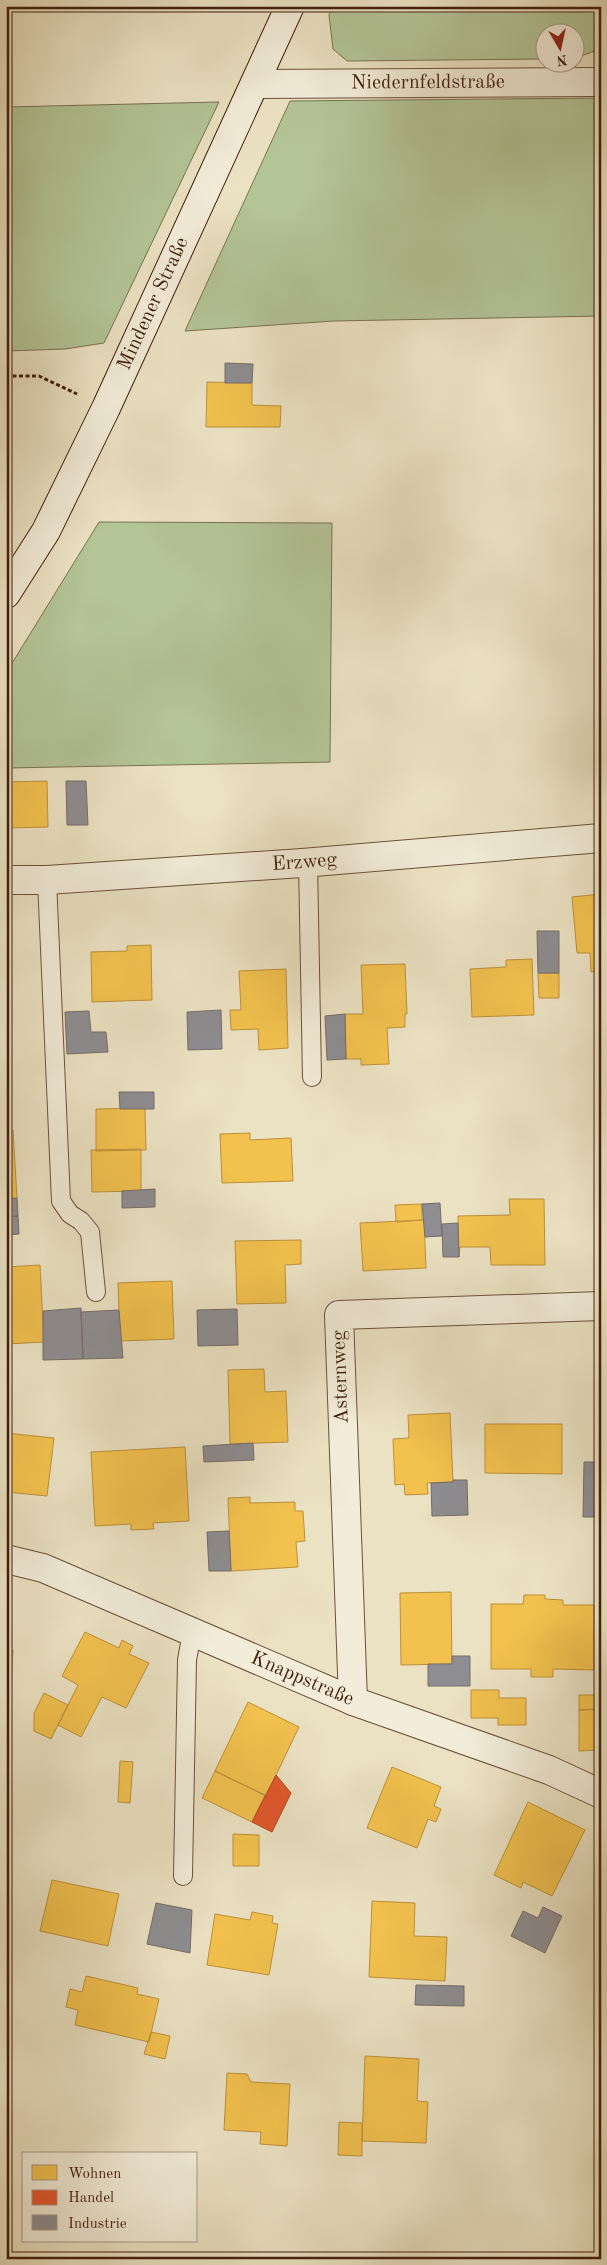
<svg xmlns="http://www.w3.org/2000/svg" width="607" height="2265" viewBox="0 0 607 2265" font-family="'Old Standard TT',serif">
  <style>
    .green { fill: #b3c497; stroke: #7a7252 }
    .homes { fill: #f2c14e; stroke: #bd903a }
    .shops { fill: #e4572e; stroke: #b34624 }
    .industry { fill: #8d8d92; stroke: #766c6a }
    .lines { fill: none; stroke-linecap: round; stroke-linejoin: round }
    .lane-casing { stroke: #6b503a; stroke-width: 20 }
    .street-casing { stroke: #6b503a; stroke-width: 30 }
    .secondary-casing { stroke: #401f0c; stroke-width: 30 }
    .path { stroke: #401f0c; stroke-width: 3; stroke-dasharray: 4 2.5; stroke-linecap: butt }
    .lane { stroke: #f2ecd8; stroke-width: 18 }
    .street { stroke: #f2ecd8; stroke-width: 28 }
    .secondary { stroke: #f2ecd8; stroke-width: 28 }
    .labels { text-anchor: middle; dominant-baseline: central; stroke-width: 5; stroke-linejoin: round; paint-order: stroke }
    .street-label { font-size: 20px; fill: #401f0c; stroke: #f2ecd8 }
  </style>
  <rect width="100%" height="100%" fill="#ebe2c3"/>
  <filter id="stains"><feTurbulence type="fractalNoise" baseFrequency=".004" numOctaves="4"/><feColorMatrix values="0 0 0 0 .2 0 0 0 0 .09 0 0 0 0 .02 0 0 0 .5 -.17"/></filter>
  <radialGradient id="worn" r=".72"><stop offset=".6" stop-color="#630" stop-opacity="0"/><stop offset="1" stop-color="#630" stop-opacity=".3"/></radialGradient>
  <path class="green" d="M333 6H601V49L575 58 574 32H544V59L347 61 333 49 329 15Z
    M601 98V316L334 321 185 331 290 101Z
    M219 102 104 343 65 349 6 351V107Z
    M99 522 332 523 330 762 6 768V673Z"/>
  <path class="homes" d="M207 382 252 383V405L281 406 280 427H206Z
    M47 781 48 827 6 828V782Z
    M601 894V971L591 972 590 953H577L572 897Z
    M151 945 152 1000 92 1002 91 952 127 951V946Z
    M532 959 534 1015 472 1017 470 969 506 967V960Z
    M405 964 407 1014H405V1027L387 1028 389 1064 361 1065V1059H346L345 1014H363L361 965Z
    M286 969 288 1048 259 1050 258 1029 231 1030 230 1010H241L239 971Z
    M538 973H559V998H539Z
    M6 987 9 1042H6Z
    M145 1108 146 1150 96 1151V1109Z
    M6 1130H13L17 1198 6 1199Z
    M250 1133V1140L291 1138 293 1181 222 1183 220 1134Z
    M141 1149V1191L92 1192 91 1150Z
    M509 1199H544L545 1265H491L490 1247H460L459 1257 458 1216 510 1215Z
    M422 1204V1220L396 1222 395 1205Z
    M424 1220 426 1268 363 1271 360 1223Z
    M301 1240V1264L285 1265 286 1303 237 1304 235 1241Z
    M40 1265 44 1342 6 1344V1267Z
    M172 1281 174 1339 120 1341 118 1283Z
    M264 1369 265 1392 286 1391 288 1442 230 1444 228 1370Z
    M450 1413 453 1482 427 1483 428 1494 405 1495 404 1484 395 1485 393 1439 409 1438 408 1415Z
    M485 1424H562V1474L485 1473Z
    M6 1433 54 1438 47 1496 6 1492Z
    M185 1447 189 1521 153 1523 154 1529 131 1530V1524L95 1526 91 1452Z
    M250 1497V1503L295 1502V1511H303L305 1541 296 1542 298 1567 231 1571 228 1498Z
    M451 1592 452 1664 401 1665 400 1593Z
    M524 1595H545V1599L563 1600V1605H594V1670L553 1669V1677H531V1669H491V1604H523Z
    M6 1624H8L7 1649 13 1650 10 1715H6Z
    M85 1632 119 1648 122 1640 133 1646 129 1654 149 1663 126 1708 102 1697 81 1737 58 1725 78 1685 62 1676Z
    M471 1690H499V1698H526V1725H498V1718H471Z
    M44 1693 68 1705 51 1739 34 1731V1713Z
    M579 1695H601V1709L579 1710Z
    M248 1702 299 1727 266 1796 215 1771Z
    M601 1709V1750L579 1751V1710Z
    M120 1761 133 1762 130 1803 118 1802Z
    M392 1767 441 1787 434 1806 441 1809 436 1822 428 1819 417 1848 367 1828Z
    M215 1771 265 1795 252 1822 202 1798Z
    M528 1802 585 1830 552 1896 523 1882 521 1888 494 1875Z
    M233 1834 259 1835V1866H233Z
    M52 1880 119 1894 108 1946 40 1931Z
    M372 1901 415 1903 414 1936 447 1937 445 1981 369 1977Z
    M252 1912 273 1916 272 1923 278 1924 269 1975 207 1965 215 1914 250 1920Z
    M86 1976 138 1988 137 1994 159 1999 149 2042 75 2025 78 2010 66 2007 70 1989 82 1992Z
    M151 2032 170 2036 165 2059 144 2054Z
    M365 2056 419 2059 417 2101 428 2102 426 2143 362 2141Z
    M227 2073 247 2074 251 2082 290 2084 287 2146 260 2144 261 2132 224 2130Z
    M339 2122 362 2123V2156L338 2155Z"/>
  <path class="shops" d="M276 1775 291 1793 272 1832 252 1822Z"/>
  <path class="industry" d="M225 363 253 364 252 383H225Z
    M66 781H86L88 825H67Z
    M537 931H559V973H538Z
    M221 1010 222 1049 188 1050 187 1012Z
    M89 1011 91 1032H106L108 1052 67 1054 65 1012Z
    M345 1014 346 1059 327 1060 325 1016Z
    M119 1092H154V1109H120Z
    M155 1189V1207L122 1208V1191Z
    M17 1198 18 1216 6 1217V1199Z
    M440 1203 442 1236 425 1237 422 1204Z
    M18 1216 19 1234 6 1235V1217Z
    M458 1223 459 1257H443L442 1224Z
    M81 1308 83 1359 43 1360V1311Z
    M237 1309 238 1345 198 1346 197 1310Z
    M119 1310 123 1358 83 1359 81 1312Z
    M253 1443 254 1460 204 1462 203 1446Z
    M584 1462H601V1517H583Z
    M453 1480H467L468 1515 432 1516 431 1483 453 1482Z
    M229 1531 231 1571H209L207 1532Z
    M452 1656H470V1686H428V1664H452Z
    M156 1903 192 1910 190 1953 147 1944Z
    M543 1907 562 1916 545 1953 511 1936 523 1911 538 1918Z
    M416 1985 464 1986V2006L415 2005Z"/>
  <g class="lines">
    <defs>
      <path id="lane" d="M308 862 312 1077
        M47 880 61 1201 70 1214 81 1221 90 1232 96 1292
        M183 1876 187 1660 192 1632"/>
      <g id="street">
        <path id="s1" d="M256 84 601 82"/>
        <path id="s2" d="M6 880H47L302 863 601 838"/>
        <path id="s3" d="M6 1559 43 1568 353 1701 549 1770 601 1794"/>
        <path d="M353 1701 339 1315 601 1306"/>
      </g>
      <g id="secondary">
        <path id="s4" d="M6 594 46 531 106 408 290 6"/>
      </g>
    </defs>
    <use href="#lane" class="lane-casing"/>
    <use href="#street" class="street-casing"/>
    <use href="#secondary" class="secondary-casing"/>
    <path class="path" d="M6 376H39L77 394"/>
    <use href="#lane" class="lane"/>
    <use href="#street" class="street"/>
    <use href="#secondary" class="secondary"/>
  </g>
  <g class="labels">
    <g class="street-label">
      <text stroke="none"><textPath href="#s1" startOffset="172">Niedernfeldstraße</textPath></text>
      <text stroke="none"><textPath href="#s4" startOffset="326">Mindener Straße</textPath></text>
      <text stroke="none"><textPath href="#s2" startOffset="299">Erzweg</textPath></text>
      <text transform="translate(341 1377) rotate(-92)">Asternweg</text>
      <text stroke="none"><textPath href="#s3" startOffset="320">Knappstraße</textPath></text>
    </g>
  </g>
  <rect width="607" height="2265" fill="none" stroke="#ebe2c3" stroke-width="25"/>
  <rect x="8" y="8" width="592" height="2250" fill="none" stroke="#401f0c" stroke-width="2.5"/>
  <rect x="12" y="12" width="582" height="2240" fill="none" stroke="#401f0c"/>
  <rect x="22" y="2152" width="175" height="90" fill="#f2ecd8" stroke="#ab9a86"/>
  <rect x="32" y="2165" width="25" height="15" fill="#f2c14e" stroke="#ab9a86"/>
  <text x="68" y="2178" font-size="15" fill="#401f0c">Wohnen</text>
  <rect x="32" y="2190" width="25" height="15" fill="#e4572e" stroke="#ab9a86"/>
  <text x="68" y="2202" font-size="15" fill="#401f0c">Handel</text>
  <rect x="32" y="2215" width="25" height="15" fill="#8d8d92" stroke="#ab9a86"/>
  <text x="68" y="2228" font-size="15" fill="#401f0c">Industrie</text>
  <g transform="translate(560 48) rotate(171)"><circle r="24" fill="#f2ecd8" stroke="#ab9a86"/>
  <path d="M0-4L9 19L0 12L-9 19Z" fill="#8f2418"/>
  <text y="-8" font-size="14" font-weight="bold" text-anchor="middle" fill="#401f0c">N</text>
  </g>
  <rect width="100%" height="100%" filter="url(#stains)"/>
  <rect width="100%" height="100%" fill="url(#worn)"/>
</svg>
